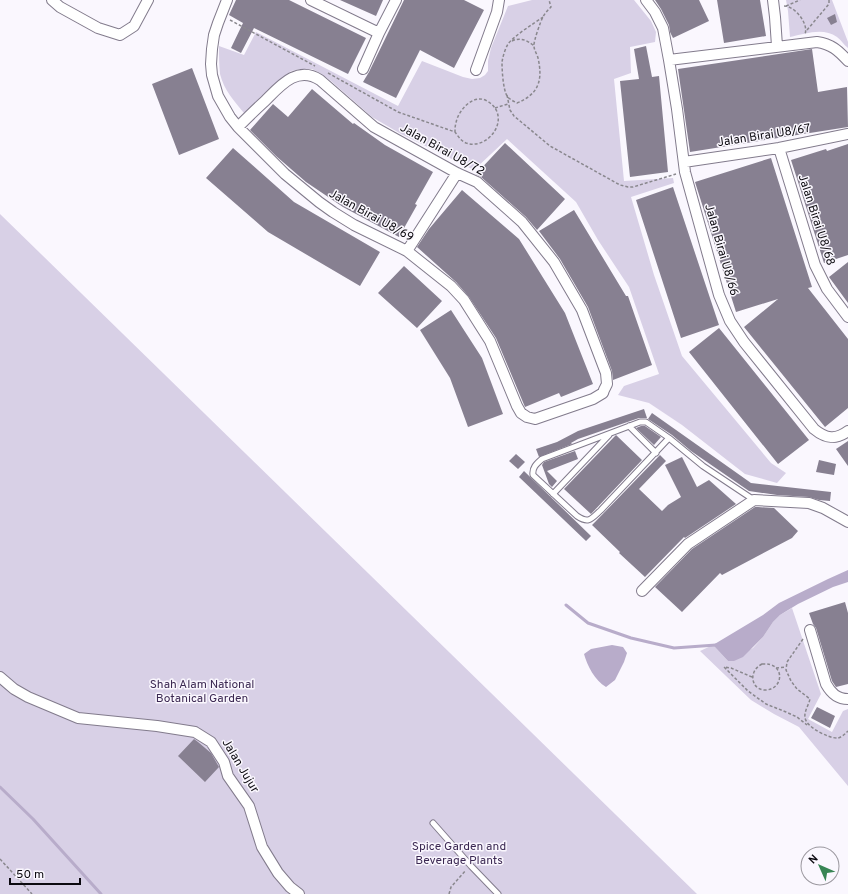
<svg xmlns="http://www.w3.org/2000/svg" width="848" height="894" viewBox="0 0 848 894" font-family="Overpass,sans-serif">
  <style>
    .green { fill: #d8d0e6 }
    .water { fill: #b8acca }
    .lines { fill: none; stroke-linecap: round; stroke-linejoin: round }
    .stream { stroke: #b8acca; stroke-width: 3 }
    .building { fill: #878091 }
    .service-casing { stroke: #827b8c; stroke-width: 7 }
    .minor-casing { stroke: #827b8c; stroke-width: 12 }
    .path { stroke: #89878d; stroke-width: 1.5; stroke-dasharray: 3 2; stroke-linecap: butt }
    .service { stroke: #fff; stroke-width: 5 }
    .minor { stroke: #fff; stroke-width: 10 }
    .labels { text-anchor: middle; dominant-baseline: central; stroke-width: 3; stroke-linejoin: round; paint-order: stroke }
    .street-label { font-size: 12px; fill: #0c0a10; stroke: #faf7fe }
    .park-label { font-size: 12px; fill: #3b2852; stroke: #faf7fe }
  </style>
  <rect width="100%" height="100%" fill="#faf7fe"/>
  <path class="green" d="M532 0H634L651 21 656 32 655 42 630 47 631 73 614 79 624 181 673 178 674 183 631 197 654 275 682 356 771 463 786 473 777 483 745 474 682 425 649 403 618 395 624 386 659 374 629 287 598 240 576 202 507 139 474 170 401 134 372 117 331 81 320 73 312 69H300L291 71 244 113C234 101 224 90 220 74 219 65 219 55 219 46L244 55 256 32 398 106 422 61 463 77 472 79 480 78 485 75 488 71V61L491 48 508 6Z
    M786 0H832L848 42V48C844 45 841 40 837 37 823 27 805 34 790 37L788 11Z
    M0 214 697 894H0Z
    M792 608 821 694 808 719 832 732 843 711 848 709V786L799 727 774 714 751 700 700 651 713 645 728 661 753 648 763 637 773 622 780 615Z"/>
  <path class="water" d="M848 570V582L833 587 798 604 780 615 773 622 763 637 743 657 734 661H728L713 645 763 615 779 603 828 579Z
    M612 645 623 647 627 653 624 662 615 680 606 687C595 681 587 665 584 654L591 649Z"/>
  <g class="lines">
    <path class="stream" d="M566 605 588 623 631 638 674 648 716 645
      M0 787 33 819 101 894"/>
  </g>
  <path class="building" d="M236 0H289L366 38 348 74 254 28 241 53 231 48 243 23 229 15Z
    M340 0H383L376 16Z
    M404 0H464L484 10 454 68 420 50 396 98 363 82 369 72Z
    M655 0H699L709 21 673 38 670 32 669 25 661 9Z
    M717 0H760L766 36 724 43Z
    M835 14 837 22 831 25 827 18Z
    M646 46 652 77 659 76 668 172 630 177 620 81 639 79 634 49Z
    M812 49 818 92 847 87 848 127 690 152 678 69Z
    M192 68 219 139 179 155 152 84Z
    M312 89 353 124 354 123 385 145 433 172 415 204 417 205 399 237 343 207 306 182 276 156 250 130 273 104 288 117Z
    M505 143 565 199 537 230 526 217 481 177 476 174Z
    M848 144V255L824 263 791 160 826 149 827 151Z
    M233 148 294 202 380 252 360 286 268 232 206 178Z
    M771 158 812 287 808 288 848 339V408L825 427 744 327 778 299 736 312 695 182Z
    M673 187 719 325 681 338 636 200Z
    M462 190 519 239 565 313 593 384 561 397 559 393 525 407 496 338 469 297 456 282 417 247 429 229Z
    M574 210 626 296H628L652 365 613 380 612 371 588 307 560 259 539 231Z
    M848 262V303L829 277Z
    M404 266 442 301 417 328 378 293Z
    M451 310 482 358 503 414 468 427 450 378 420 330Z
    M719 328 809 440 778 464 689 352Z
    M644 409 647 418H639L578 439 571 443 572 444 539 457 536 449 557 442 578 431Z
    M652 413 751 483 831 492 830 501 819 500 809 497 777 495 749 491 691 451 672 435 648 419Z
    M641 426H645L661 437 654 445 636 428Z
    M616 435 642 460 591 514 564 489Z
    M848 441V466L836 449Z
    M575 451 578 459 547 471 557 481 552 487 549 484 542 465 544 462Z
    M516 454 525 462 518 469 509 461Z
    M660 455 666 461 639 489 662 511 668 505 681 497 665 465 682 457 697 487 709 480 736 504 685 538 684 537 645 577 619 553 620 552 592 525 597 520Z
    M819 460 836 464 834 475 816 472Z
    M524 471 591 536 586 541 519 477Z
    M755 507H758L774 508 798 531 792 538 722 575 720 573 682 612 655 587 692 549Z
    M845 602 848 613V684L836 687 832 681 816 628 813 624 809 613Z
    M817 707 835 716 830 728 811 718Z
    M194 739 198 742 211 753 219 767 205 782 178 756Z"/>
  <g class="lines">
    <defs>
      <path id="service" d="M629 426 656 453
        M669 438 601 510C591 519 589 524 577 516L533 475C532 468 536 464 542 459L640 422H646L669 438 703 466 754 500
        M553 494 609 435
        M433 823 471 866 498 894"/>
      <path id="minor" d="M52 0 60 7 98 28 120 35 134 26 148 0
        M227 0 218 23 214 35 212 49 211 64 212 75 218 96 230 117 238 127 285 174 319 202 333 212 354 225 407 251 451 286 464 300 490 341 517 406 521 413 527 417 535 419 593 399 603 393 604 390 607 384 606 373 582 310 554 262 522 222 477 182 457 173 374 127 320 80C297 65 280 86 265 101 256 109 247 118 238 127
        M311 0 379 33
        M646 0 655 12 663 28 669 60 677 109 685 172 719 295 730 321 744 342 814 429C826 439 836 440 848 431
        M773 0 775 17 777 46
        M669 60 817 42C831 44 838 50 848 61
        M363 69 379 33 396 0
        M476 70 497 12 499 0
        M779 148 815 265 827 289 848 317
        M684 162 779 148 848 134
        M407 251 457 173
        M642 591 688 544 754 500 809 503 823 508 848 522
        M810 630 826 684C831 693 837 699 848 699
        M0 677 14 689 28 697 78 718 157 726 195 732 211 742 224 762 228 776 249 806 262 847 278 873 290 887 299 894"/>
    </defs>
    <use href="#service" class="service-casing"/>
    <use href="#minor" class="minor-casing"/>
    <path class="path" d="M784 6C795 6 809 24 805 34
      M786 6 800 0
      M543 17C533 24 515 35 508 44 505 49 503 56 502 62 502 70 503 89 507 96 509 99 513 101 517 103 539 94 543 80 538 58 537 54 534 50 534 46 533 43 541 20 543 17 545 13 548 10 551 7L549 0
      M230 20 315 66
      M807 30 829 4V0
      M512 41C520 37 527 40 534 46
      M328 73 398 112 455 132C455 129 455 126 456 123 458 110 474 93 487 101 513 116 489 151 466 143 461 141 458 136 455 132
      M507 95 510 110 514 116 550 146 620 185 628 187H633L676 174
      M495 108 508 104
      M803 639 787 662 786 670 791 681 797 689 810 699C809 704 804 712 805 717 805 727 830 739 838 738 842 737 845 734 848 731
      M762 664C786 662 784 690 765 690 761 690 757 688 755 685 750 677 754 668 762 664Z
      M776 668 786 667
      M752 677 731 668 724 667 748 691 766 704 786 712 797 717 807 725
      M0 859 32 894
      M449 894 451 887 466 870"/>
    <use href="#service" class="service"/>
    <use href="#minor" class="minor"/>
  </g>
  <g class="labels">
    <g class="street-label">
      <text transform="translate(764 136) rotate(-9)">Jalan Birai U8/67</text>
      <text transform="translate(442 150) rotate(29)">Jalan Birai U8/72</text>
      <text transform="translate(371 216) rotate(29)">Jalan Birai U8/69</text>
      <text transform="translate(816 220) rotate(72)">Jalan Birai U8/68</text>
      <text transform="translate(721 250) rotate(74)">Jalan Birai U8/66</text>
      <text transform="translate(240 766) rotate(59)">Jalan Jujur</text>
    </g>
    <g class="park-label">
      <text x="202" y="685">Shah Alam National<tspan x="202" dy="14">Botanical Garden</tspan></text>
      <text x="459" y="847">Spice Garden and<tspan x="459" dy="14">Beverage Plants</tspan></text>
    </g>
  </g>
  <g transform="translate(820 866) rotate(315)"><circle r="19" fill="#faf7fe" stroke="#9b989f"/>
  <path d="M0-3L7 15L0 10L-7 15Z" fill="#388554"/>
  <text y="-6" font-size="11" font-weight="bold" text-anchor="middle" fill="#0c0a10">N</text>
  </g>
  <path d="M10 878v6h70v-6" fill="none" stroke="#0c0a10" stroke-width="2"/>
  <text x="16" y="878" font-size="12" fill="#0c0a10" stroke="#faf7fe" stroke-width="3" paint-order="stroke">50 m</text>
</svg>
